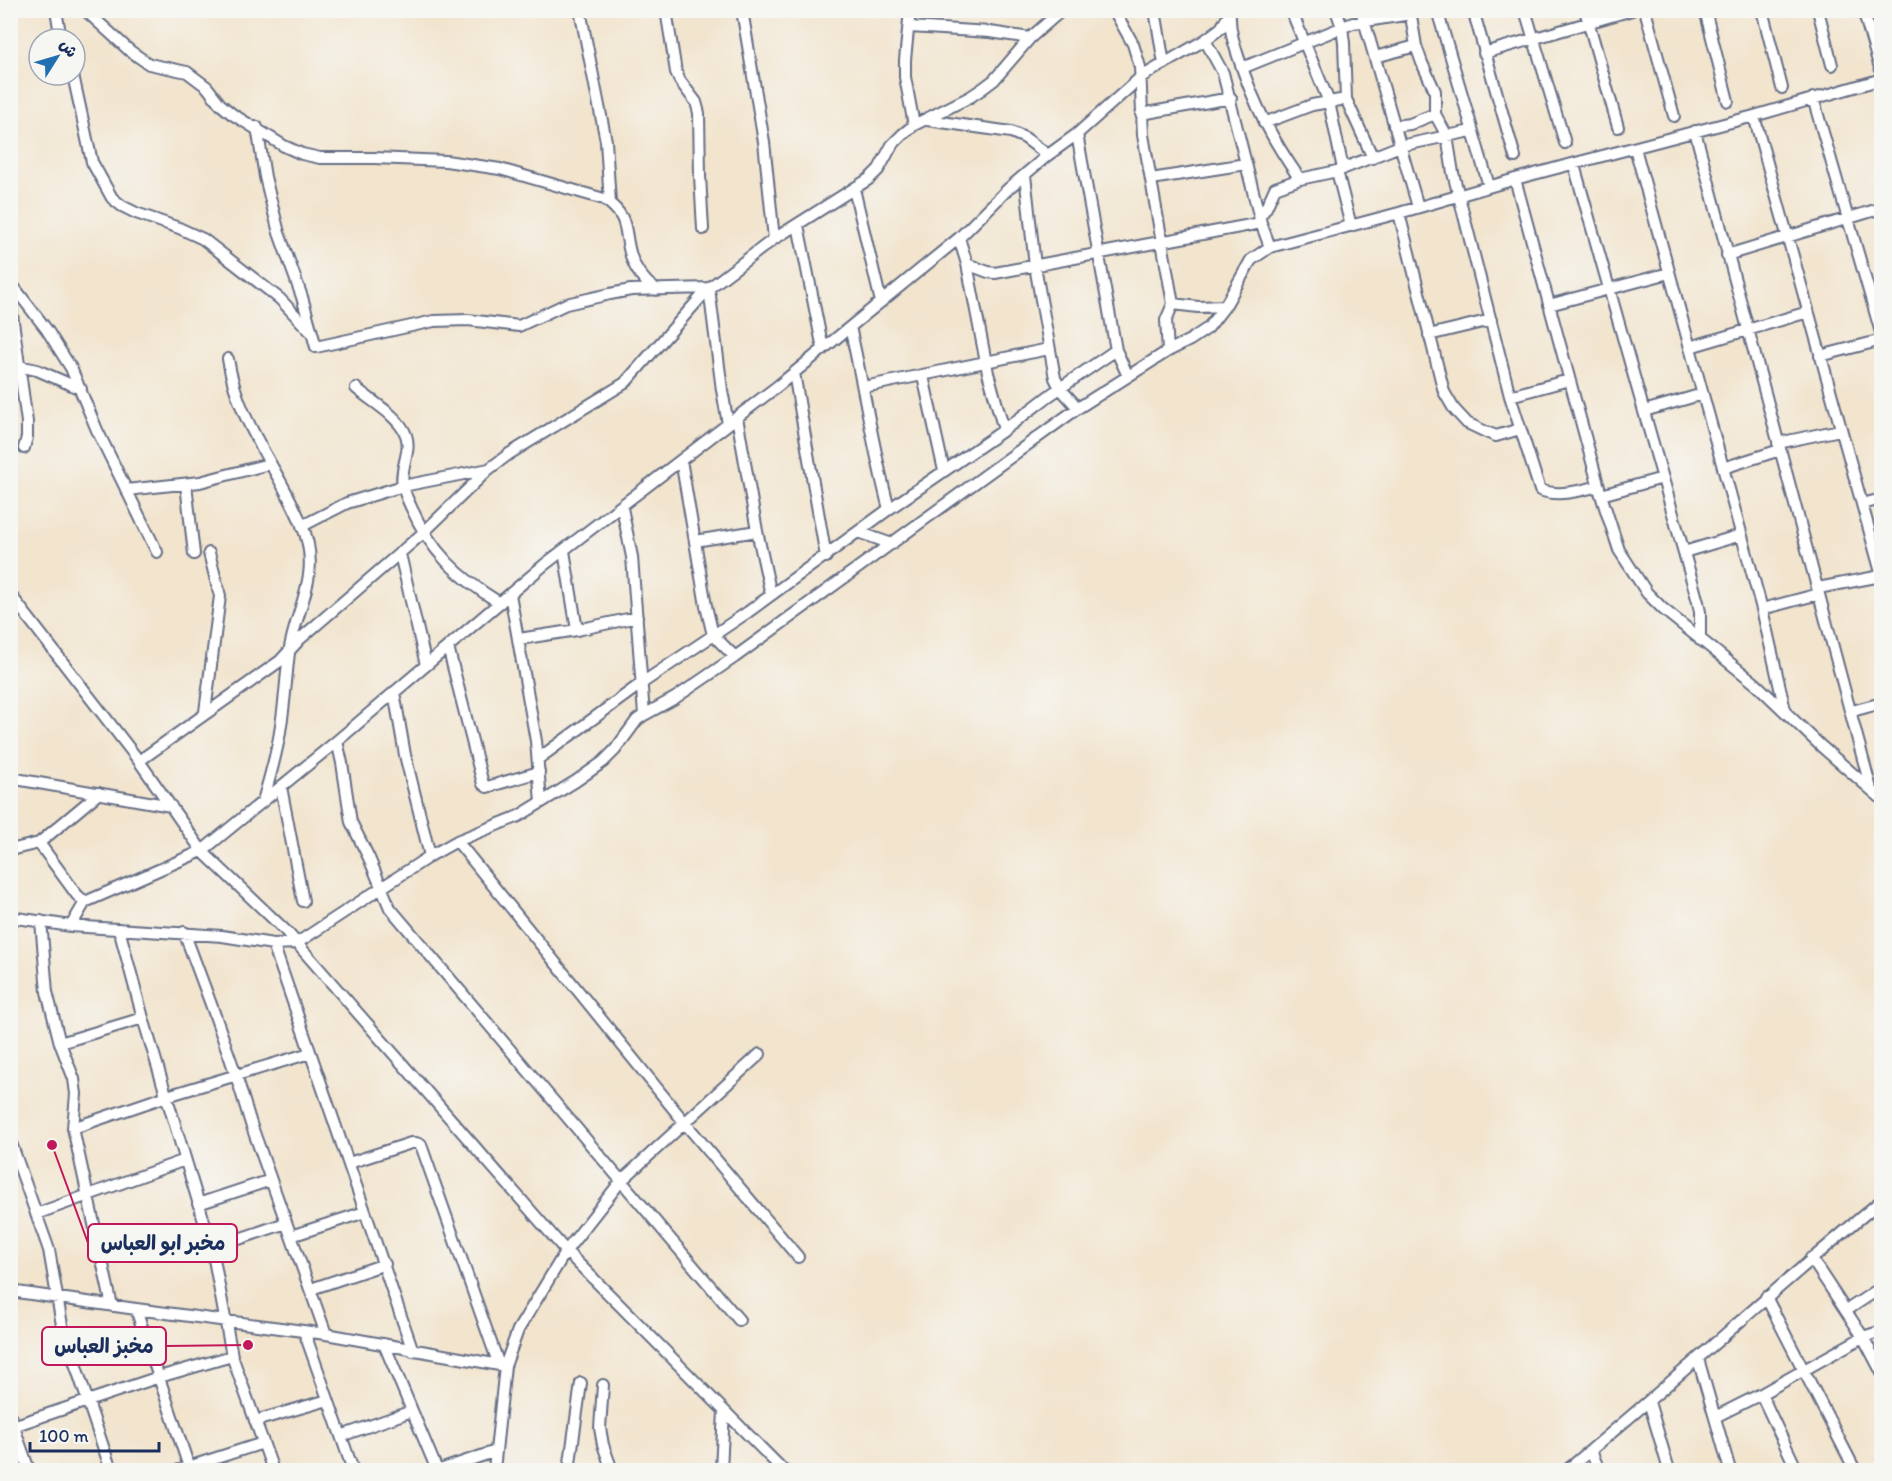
<svg xmlns="http://www.w3.org/2000/svg" width="1892" height="1481" viewBox="0 0 1892 1481" font-family="Itim,'Playpen Sans Arabic',sans-serif">
  <style>
    .lines { fill: none; stroke-linecap: round; stroke-linejoin: round }
    .minor-casing { stroke: #666e85; stroke-width: 14 }
    .minor { stroke: #fff; stroke-width: 10 }
    .leader { fill: none; stroke: #c2185b; stroke-width: 2 }
    .callout-dot { fill: #c2185b; stroke: #f6f6f2; stroke-width: 2 }
    .callout { fill: #f6f6f2; stroke: #c2185b; stroke-width: 2 }
    .callout-label { font-size: 20px; text-anchor: middle; font-weight: bold; fill: #1b2f5e }
  </style>
  <rect width="100%" height="100%" fill="#f6f6f2"/>
  <filter id="ink" filterUnits="userSpaceOnUse"><feTurbulence type="fractalNoise" baseFrequency=".0167" numOctaves="2"/><feDisplacementMap in="SourceGraphic" scale="12" xChannelSelector="R" yChannelSelector="G"/><feConvolveMatrix kernelMatrix="1 2 1 2 8 2 1 2 1" color-interpolation-filters="sRGB"/></filter>
  <filter id="wash" filterUnits="userSpaceOnUse"><feTurbulence type="fractalNoise" baseFrequency=".008" numOctaves="4" result="noise"/><feDisplacementMap in="SourceGraphic" scale="24" xChannelSelector="R" yChannelSelector="G"/><feGaussianBlur stdDeviation="1.35" result="paint"/><feColorMatrix in="noise" values="0 0 0 0 0 0 0 0 0 0 0 0 0 0 0 0 0 1.4 0 .05"/><feComposite in="paint" operator="in"/></filter>
  <g filter="url(#wash)">
    <rect width="100%" height="100%" fill="#f2e4cd"/>
  </g>
  <g filter="url(#ink)">
    <g class="lines">
      <defs>
        <path id="minor" d="M56 10 61 39
          M85 10 130 51 149 64 187 72 207 87 220 104 232 114 284 146 302 154 320 158H374L446 161 500 169 604 199C631 218 623 230 631 256 635 270 644 281 656 290
          M580 10 606 141 610 203
          M666 10 676 72 680 81 696 102 699 113 700 176 703 229
          M742 10 764 142 774 239
          M910 10 905 60V77L914 125
          M1114 10 1133 44 1140 67 1143 135 1173 304 1166 320 1168 351
          M1155 10 1164 64
          M1291 10 1329 102 1343 169
          M1336 10 1342 27 1344 43 1346 99 1373 158
          M1361 10 1418 207
          M1410 10 1416 46 1422 63 1435 91V114L1447 136 1453 173 1510 396 1540 490C1558 497 1580 491 1599 486
          M1437 10 1489 186
          M1473 10 1515 157
          M1525 10 1565 143
          M1585 10 1618 127
          M1645 10 1674 116
          M1705 10 1728 101
          M1762 10 1782 88
          M1818 10 1832 65
          M1863 10 1882 75
          M1230 13C1229 29 1234 44 1239 59 1254 104 1272 140 1300 179
          M910 27 990 32 1030 38
          M1205 40 1223 73 1261 223 1270 247
          M1484 53 1632 10
          M1375 57 1416 46
          M1242 68 1353 23 1411 14
          M73 75 92 162 112 198 122 206 136 213 179 228 203 239 280 299 310 331
          M1813 98 1882 336
          M1141 114 1231 98
          M1754 116 1882 576
          M927 120 1011 132 1025 138 1048 155
          M1264 123 1312 105 1346 99
          M1394 126 1410 124 1435 114
          M257 127 265 177 279 233 302 297 316 347 434 321 468 320 519 326 566 304 610 294 631 290 709 288 722 390 728 424
          M1695 131 1871 789
          M1077 134 1116 350 1128 376
          M1635 148 1762 609 1785 710
          M1574 165 1698 602 1700 612V640
          M1337 171 1351 226
          M1025 175 1035 266 1055 378 1060 388 1078 408
          M1151 179 1246 164
          M1515 179 1601 495 1619 550 1647 593 1663 609 1756 684 1822 747 1882 799
          M854 189 881 302
          M1399 213 1444 392 1454 409 1467 423 1486 432 1496 436 1520 429
          M1260 216 1266 208 1275 188 1300 179 1337 171 1400 146 1471 131
          M798 225 823 349
          M959 238 967 264 988 373 1004 430
          M1727 255 1882 208
          M967 264 988 272 995 273 1261 223
          M10 282 47 330 71 368 97 430 157 552
          M10 300 27 422V437L24 448
          M1173 304 1198 307 1225 306
          M1549 305 1669 273
          M850 327C864 388 873 449 889 509
          M1429 335 1491 320
          M1690 347 1808 312
          M1820 356 1882 340
          M228 359C238 424 278 467 302 525 323 575 296 606 289 653 286 677 285 701 281 725 278 751 270 776 263 801
          M14 365 37 370 81 389
          M794 373 826 557
          M923 376 944 471
          M864 387 1049 349
          M356 388C372 402 398 415 406 435 412 452 399 469 403 485 404 493 408 500 411 507 431 552 459 578 500 603
          M1510 396 1569 380
          M1644 411 1703 394
          M737 417 757 531 771 595
          M1778 443 1840 430
          M681 460 706 606 713 635 735 657
          M1723 468 1780 450
          M186 484 194 554
          M126 490 200 482 269 464
          M1601 495 1663 478
          M1862 504 1882 499
          M622 508 632 557 644 715
          M302 526 347 503 403 486 489 469
          M858 532 892 544
          M695 541 757 531
          M564 551 577 630
          M1684 552 1741 535
          M400 554 426 665
          M1818 588 1881 576
          M10 594 139 761 202 851 287 932 566 1251 783 1470
          M510 594 536 741 541 802
          M1762 609 1819 594
          M519 639 577 630 637 617
          M448 647 483 784 487 787 539 772
          M394 692 405 755 430 856
          M1852 711 1882 703
          M205 712 220 596 209 553
          M337 741 342 763 351 822 369 858 390 908 739 1320
          M538 759 642 683 748 612 889 509 1004 430 1050 395 1116 350
          M139 761 280 661 300 639 423 533 489 469 509 454 625 383 709 288 774 239 869 179 879 169 892 145 903 134 914 125 970 97 982 89 994 80 1030 38 1062 10
          M10 778 171 806
          M281 787 303 901
          M457 841 685 1123 798 1257
          M39 843 77 895 85 902
          M10 850 39 843 99 793
          M10 917 71 926 222 936 273 944 297 943 430 856 457 841 519 816 576 781 603 762 615 750 637 720 644 715 675 698 735 657 1078 408 1168 351 1190 340 1208 328 1225 306 1251 260 1270 247 1399 213 1519 178 1754 116 1882 79
          M41 921 47 992 60 1043 74 1079 76 1094 73 1128 112 1306
          M71 926 85 902 202 851 337 741 544 565 779 385 959 238 1009 188 1048 155 1077 134 1141 77 1205 40 1221 28 1232 10
          M119 929 143 1018 212 1248 232 1356 273 1470
          M184 932 212 1007 236 1075 251 1124 326 1334
          M273 944 413 1351
          M60 1043 143 1018
          M73 1128 167 1096 310 1053
          M10 1140 49 1250 62 1325 111 1470
          M349 1163 411 1143H416L421 1145 499 1365
          M198 1204 271 1180
          M36 1214 185 1160
          M291 1236 365 1212
          M212 1248 286 1223
          M1811 1258 1863 1337 1882 1373
          M311 1289 385 1264
          M10 1291 136 1309 326 1334 505 1366
          M1766 1297 1855 1470
          M136 1309 190 1470
          M1847 1310 1882 1287
          M304 1331 353 1470
          M384 1344 437 1470
          M73 1359 145 1337
          M1698 1359 1730 1470
          M603 1385 600 1428 603 1445 612 1470
          M1761 1394 1797 1470
          M1649 1402 1669 1470
          M10 1416 29 1470
          M1715 1417 1761 1394 1863 1337 1882 1331
          M255 1421 328 1400
          M10 1427 159 1377 232 1356
          M341 1436 412 1411
          M1591 1451 1599 1470
          M179 1470 263 1443
          M440 1470 496 1451
          M494 1470 505 1366 518 1330 566 1251 621 1181 760 1054
          M569 1470 581 1383
          M721 1470 724 1411
          M1567 1470C1674 1382 1775 1288 1882 1200"/>
      </defs>
      <use href="#minor" class="minor-casing"/>
      <use href="#minor" class="minor"/>
    </g>
  </g>
  <path class="leader" d="M52 1145L88 1243M248 1345L166 1346"/>
  <g class="callout-dot">
    <circle cx="52" cy="1145" r="6"/>
    <circle cx="248" cy="1345" r="6"/>
  </g>
  <g class="callout">
    <rect x="88" y="1224" width="149" height="38" rx="6"/>
    <rect x="42" y="1327" width="124" height="38" rx="6"/>
  </g>
  <g class="callout-label">
    <text x="163" y="1250">مخبر ابو العباس</text>
    <text x="104" y="1353">مخبز العباس</text>
  </g>
  <rect width="1892" height="1481" fill="none" stroke="#f6f6f2" stroke-width="36"/>
  <g transform="translate(57 57) rotate(53)"><circle r="28" fill="#f6f6f2" stroke="#9ea6b7" stroke-width="1.5"/>
  <path d="M0-4.5L10 22L0 15L-10 22Z" fill="#1f6fb2"/>
  <text y="-9" font-size="16" font-weight="bold" text-anchor="middle" fill="#1b2f5e">ش</text>
  </g>
  <path d="M30 1442v9h129v-9" fill="none" stroke="#1b2f5e" stroke-width="3"/>
  <text x="39" y="1442" font-size="18" fill="#1b2f5e" stroke="#f6f6f2" stroke-width="4.5" paint-order="stroke">100 m</text>
</svg>
